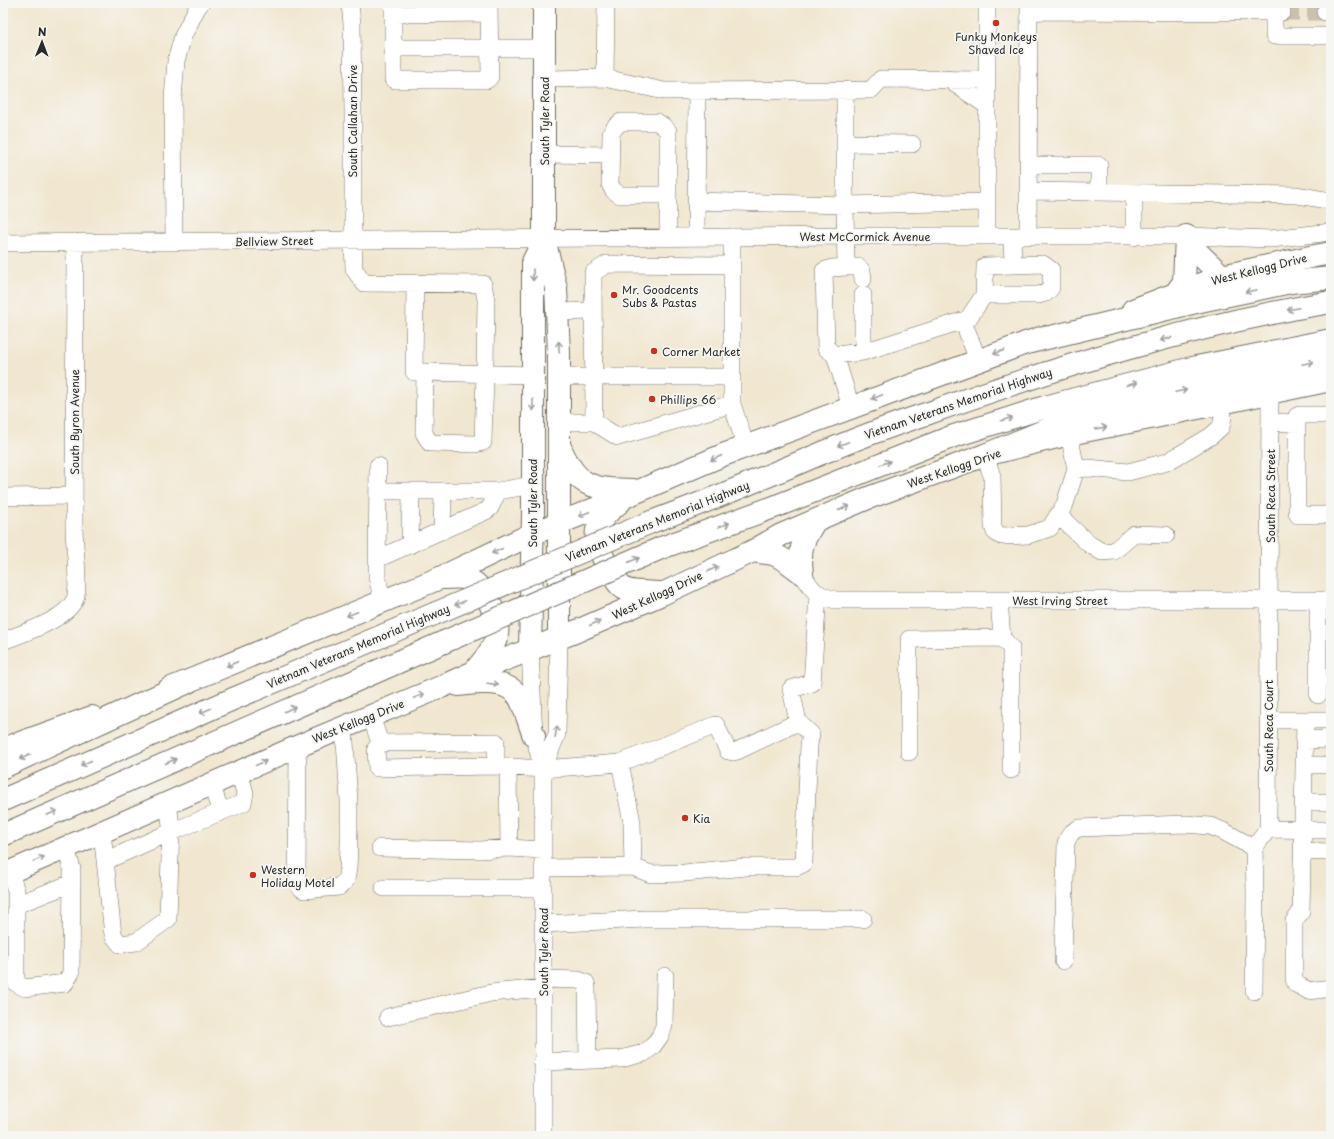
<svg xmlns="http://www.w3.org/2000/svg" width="1334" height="1139" viewBox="0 0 1334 1139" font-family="'Playpen Sans',sans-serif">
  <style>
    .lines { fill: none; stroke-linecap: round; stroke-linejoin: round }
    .minor-tunnel { stroke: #c9c1af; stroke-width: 17; stroke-dasharray: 17 8; stroke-linecap: butt }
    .minor-casing { stroke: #706d65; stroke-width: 18 }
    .major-casing { stroke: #706d65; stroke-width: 24 }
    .highway-casing { stroke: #706d65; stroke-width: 24 }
    .minor { stroke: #fff; stroke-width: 17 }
    .major { stroke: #fff; stroke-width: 22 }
    .highway { stroke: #fff; stroke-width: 22 }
    .highway-bridge-casing { stroke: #706d65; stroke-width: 24; stroke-linecap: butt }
    .highway-bridge { stroke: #fff; stroke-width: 22 }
    .oneway { stroke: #a0a0a0 }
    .poi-dot { fill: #c8321e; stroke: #f6f6f2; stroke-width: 1.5 }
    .labels { text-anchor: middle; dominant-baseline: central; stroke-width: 3.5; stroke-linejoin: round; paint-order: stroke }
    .poi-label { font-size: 11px; fill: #2b2b2b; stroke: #f6f6f2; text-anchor: start }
    .street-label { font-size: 11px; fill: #2b2b2b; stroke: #f6f6f2 }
  </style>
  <rect width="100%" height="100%" fill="#f6f6f2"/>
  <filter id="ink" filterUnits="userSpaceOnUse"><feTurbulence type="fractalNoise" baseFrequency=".025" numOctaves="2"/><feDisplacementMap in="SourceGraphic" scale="8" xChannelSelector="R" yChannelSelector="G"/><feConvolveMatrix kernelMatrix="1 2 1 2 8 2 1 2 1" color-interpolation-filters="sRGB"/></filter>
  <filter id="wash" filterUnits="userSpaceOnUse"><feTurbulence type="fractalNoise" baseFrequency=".012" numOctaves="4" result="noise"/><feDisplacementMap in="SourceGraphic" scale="16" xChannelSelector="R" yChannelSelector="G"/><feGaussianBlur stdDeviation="0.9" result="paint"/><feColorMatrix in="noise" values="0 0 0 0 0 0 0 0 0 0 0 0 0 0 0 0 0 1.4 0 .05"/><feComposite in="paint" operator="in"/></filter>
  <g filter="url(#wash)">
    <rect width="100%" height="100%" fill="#f1e7d0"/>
  </g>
  <g filter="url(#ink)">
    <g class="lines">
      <path class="minor-tunnel" d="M1282 12H1325"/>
      <defs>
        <path id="minor" d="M350 3 352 24 353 112V240L354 269 364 283 483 284 486 300 485 365V374L483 442 475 444 430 443 424 433 425 372 533 375
          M393 3V79L395 80H487L490 77 489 3
          M987 3V80
          M1029 11 1282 12
          M1274 12V36H1331
          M1325 12H1331
          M393 14 489 13
          M393 48H544
          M605 78 664 91 871 90 881 79 987 80V236
          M544 79 605 78 606 3
          M948 79 986 105
          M845 143 912 144
          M544 154 611 155
          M1028 165H1099V192
          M1028 191 1297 195 1331 201
          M1134 193V237
          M696 201 845 205V91
          M987 202 845 205 846 267 832 268 824 271 826 348 835 355 863 352 968 319 984 295 985 266 1013 265 1012 236
          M1028 236 1029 3
          M696 237 697 91
          M732 237V404L746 447
          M668 238V131L663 126 657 122H621L615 127 611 134 610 184 613 190 620 195H668
          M174 242 173 99 176 61 183 36 197 8 201 3
          M3 243 845 236H1186L1271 239 1331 232
          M846 267H858L862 271 863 279
          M415 285 414 372H425
          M863 295V352
          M984 295H1038L1046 293 1051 288V270L1043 264 1013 265
          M557 312 593 311
          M963 321 978 360
          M835 355 851 407
          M559 377H731
          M559 422H594L593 273 607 264 731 265
          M594 422 618 437 732 404
          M1270 422 1297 423V416L1299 415H1331
          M1297 423V512L1298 515H1331
          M985 455 992 476 993 526 995 532 1001 536 1028 535 1050 528 1065 504 1076 469 1069 434
          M378 466 377 577 383 602
          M1076 469 1088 468 1128 472 1167 462 1211 436 1221 427 1223 417 1221 403
          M378 491H498
          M3 497 74 496
          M1058 515 1089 544 1102 552 1114 551 1134 534 1166 535
          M442 531 443 491
          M410 545 411 491
          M377 559 486 511 490 508 498 491 533 485
          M802 573C813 592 815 594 835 600H1331
          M999 600 1002 638 1011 648V770
          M1318 600V695
          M3 641C23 633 66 620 75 599 80 586 74 544 74 527 74 432 74 337 75 242
          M530 649 534 736 543 769V1136
          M371 716 380 743 496 742V766L543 769 620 763 716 725 728 751 733 752 737 751 798 722 791 689 812 683 818 595
          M1268 720H1331
          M1305 720 1301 912 1294 921V979L1296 984 1309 991 1331 988
          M1305 740 1331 739
          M380 743 376 748 377 768 496 766
          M298 747 297 878C298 884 298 887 304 890L339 887 346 880 348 869 349 844V801L344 727
          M909 752V639L1002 638
          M1304 765H1331
          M508 767 509 848 543 850
          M543 769 557 734 559 638
          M211 784 221 812
          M1303 802H1331
          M1268 829 1331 830
          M102 832 113 935 120 944 136 942 168 919 171 826 168 803
          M380 848 480 850 509 848
          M1254 848 1268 829 1270 393
          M1302 851 1331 852
          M105 861 171 832 243 803 245 793 239 772
          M633 867 651 874 684 873 746 867H796L803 864 804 860 809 745 811 734 798 722
          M543 868 633 867 632 822 620 763
          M10 872 16 891V983L25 988 65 983 71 973 72 869 66 848
          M384 888H543
          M16 905 72 883
          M543 924 645 919H863
          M1063 961 1066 843C1069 835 1071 832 1079 828L1185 824 1210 826 1223 831 1254 848
          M543 979 578 980 586 983 587 987 588 1060
          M1254 991 1255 893 1254 848
          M388 1017 491 993 542 988
          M542 1062 621 1059 644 1053 653 1046 660 1036 664 1026 665 976"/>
        <path id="major" d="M544 3V239L556 288 559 353V638
          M1186 236 1192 247 1222 276
          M1175 294 1184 282 1186 236
          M1133 310 1222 276 1310 257 1331 253
          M560 447C577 488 592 489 633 490
          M620 502C593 523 590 535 607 565 612 573 615 582 623 588 631 593 650 592 660 593
          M753 551 774 554 786 561 802 573
          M802 573C799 547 802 542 815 521
          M442 578C449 578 460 576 467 579 484 584 500 618 497 635 494 649 483 661 474 672
          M530 649 533 514V262L544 239
          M458 685C477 683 507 678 519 697 524 705 530 726 534 736
          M169 689 440 578 532 534 627 496 723 455 1026 343 1044 337
          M3 749 92 717
          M3 875 301 745 441 687 474 672 577 631 662 594 753 551 781 535 868 498 985 455 1069 434 1150 418 1331 380"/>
        <path id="highway" d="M1026 343 1200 301 1291 282 1331 278
          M985 455 1056 426 1154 397 1331 358
          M651 522C686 509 721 496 755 481 795 465 834 447 875 432 893 425 911 419 929 413 1060 366 1194 325 1331 302
          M661 548 774 507 951 437 1045 407 1192 368 1331 340
          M3 767 188 682
          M3 800 233 699 434 614
          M3 835 444 642"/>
      </defs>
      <use href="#minor" class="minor-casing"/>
      <use href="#major" class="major-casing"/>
      <use href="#highway" class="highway-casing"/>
      <use href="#minor" class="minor"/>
      <use href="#major" class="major"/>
      <use href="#highway" class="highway"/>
      <defs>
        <path id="highway-bridge" d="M434 614 651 522
          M444 642 661 548"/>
      </defs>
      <use href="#highway-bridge" class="highway-bridge-casing"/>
      <use href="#highway-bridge" class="highway-bridge"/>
    </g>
    <defs><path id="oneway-shaft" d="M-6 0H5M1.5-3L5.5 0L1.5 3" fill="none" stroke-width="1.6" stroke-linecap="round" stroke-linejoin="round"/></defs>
    <g class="oneway">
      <use href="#oneway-shaft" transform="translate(533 275) rotate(90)"/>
      <use href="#oneway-shaft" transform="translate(1251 291) rotate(168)"/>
      <use href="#oneway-shaft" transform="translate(1293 309) rotate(168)"/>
      <use href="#oneway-shaft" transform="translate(1166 339) rotate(165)"/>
      <use href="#oneway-shaft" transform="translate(559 347) rotate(-93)"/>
      <use href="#oneway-shaft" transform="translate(999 352) rotate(160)"/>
      <use href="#oneway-shaft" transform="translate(1308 363) rotate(-12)"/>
      <use href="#oneway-shaft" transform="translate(1132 384) rotate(-14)"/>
      <use href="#oneway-shaft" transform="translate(1181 391) rotate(-12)"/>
      <use href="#oneway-shaft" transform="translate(877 397) rotate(159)"/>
      <use href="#oneway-shaft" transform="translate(533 405) rotate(90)"/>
      <use href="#oneway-shaft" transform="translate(1007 419) rotate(-18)"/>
      <use href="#oneway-shaft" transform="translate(1101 428) rotate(-11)"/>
      <use href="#oneway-shaft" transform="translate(843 444) rotate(158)"/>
      <use href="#oneway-shaft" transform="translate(716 458) rotate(157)"/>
      <use href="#oneway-shaft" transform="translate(885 463) rotate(-21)"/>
      <use href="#oneway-shaft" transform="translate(844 508) rotate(-23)"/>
      <use href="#oneway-shaft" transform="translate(584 514) rotate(158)"/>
      <use href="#oneway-shaft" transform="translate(724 525) rotate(-20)"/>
      <use href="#oneway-shaft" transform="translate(497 551) rotate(155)"/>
      <use href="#oneway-shaft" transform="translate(634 560) rotate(-23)"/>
      <use href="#oneway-shaft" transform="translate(713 569) rotate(-25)"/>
      <use href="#oneway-shaft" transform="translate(460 603) rotate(157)"/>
      <use href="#oneway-shaft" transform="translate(352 614) rotate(158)"/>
      <use href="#oneway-shaft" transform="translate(595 623) rotate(-24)"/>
      <use href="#oneway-shaft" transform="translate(232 664) rotate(157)"/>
      <use href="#oneway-shaft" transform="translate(493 684) rotate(7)"/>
      <use href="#oneway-shaft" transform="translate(419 696) rotate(-22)"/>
      <use href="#oneway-shaft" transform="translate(290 709) rotate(-24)"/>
      <use href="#oneway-shaft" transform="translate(205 711) rotate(156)"/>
      <use href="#oneway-shaft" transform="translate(556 732) rotate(-81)"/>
      <use href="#oneway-shaft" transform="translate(25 757) rotate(155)"/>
      <use href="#oneway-shaft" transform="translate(171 761) rotate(-24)"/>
      <use href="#oneway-shaft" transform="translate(86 763) rotate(156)"/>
      <use href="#oneway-shaft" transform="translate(261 763) rotate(-24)"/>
      <use href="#oneway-shaft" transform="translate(52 813) rotate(-24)"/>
      <use href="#oneway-shaft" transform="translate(39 859) rotate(-23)"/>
    </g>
  </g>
  <g class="poi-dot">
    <circle cx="996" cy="23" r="4"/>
    <circle cx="614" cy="295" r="4"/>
    <circle cx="654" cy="351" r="4"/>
    <circle cx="652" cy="399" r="4"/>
    <circle cx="685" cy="818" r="4"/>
    <circle cx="253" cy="875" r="4"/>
  </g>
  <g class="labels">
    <g class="poi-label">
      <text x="996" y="36" text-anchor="middle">Funky Monkeys<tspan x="996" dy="13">Shaved Ice</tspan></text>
      <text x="622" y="289">Mr. Goodcents<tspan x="622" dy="13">Subs &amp; Pastas</tspan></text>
      <text x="662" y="351">Corner Market</text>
      <text x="660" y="399">Phillips 66</text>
      <text x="693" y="818">Kia</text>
      <text x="261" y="869">Western<tspan x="261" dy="13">Holiday Motel</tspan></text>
    </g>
    <g class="street-label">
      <text transform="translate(352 121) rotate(-90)">South Callahan Drive</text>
      <text transform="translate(544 121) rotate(-90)">South Tyler Road</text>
      <text x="865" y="236">West McCormick Avenue</text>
      <text transform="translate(274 241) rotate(-1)">Bellview Street</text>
      <text transform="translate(1259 269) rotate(-14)">West Kellogg Drive</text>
      <text transform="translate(958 403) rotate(-19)">Vietnam Veterans Memorial Highway</text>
      <text transform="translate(74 422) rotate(-90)">South Byron Avenue</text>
      <text transform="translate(954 468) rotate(-19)">West Kellogg Drive</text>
      <text transform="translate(1270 496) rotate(-90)">South Reca Street</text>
      <text transform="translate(532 503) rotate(-90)">South Tyler Road</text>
      <text transform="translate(657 521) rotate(-22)">Vietnam Veterans Memorial Highway</text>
      <text transform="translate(657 595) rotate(-25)">West Kellogg Drive</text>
      <text x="1060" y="600">West Irving Street</text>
      <text transform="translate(358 646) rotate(-23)">Vietnam Veterans Memorial Highway</text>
      <text transform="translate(358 721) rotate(-22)">West Kellogg Drive</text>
      <text transform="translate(1268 726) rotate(-90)">South Reca Court</text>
      <text transform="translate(543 952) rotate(-90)">South Tyler Road</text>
    </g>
  </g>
  <rect width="1334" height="1139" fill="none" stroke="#f6f6f2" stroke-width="16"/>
  <g transform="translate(42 42) rotate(1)" stroke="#f6f6f2" stroke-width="3" paint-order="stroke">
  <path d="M0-3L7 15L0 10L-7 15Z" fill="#2b2b2b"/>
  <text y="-6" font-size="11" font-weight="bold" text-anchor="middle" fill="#2b2b2b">N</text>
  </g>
</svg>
